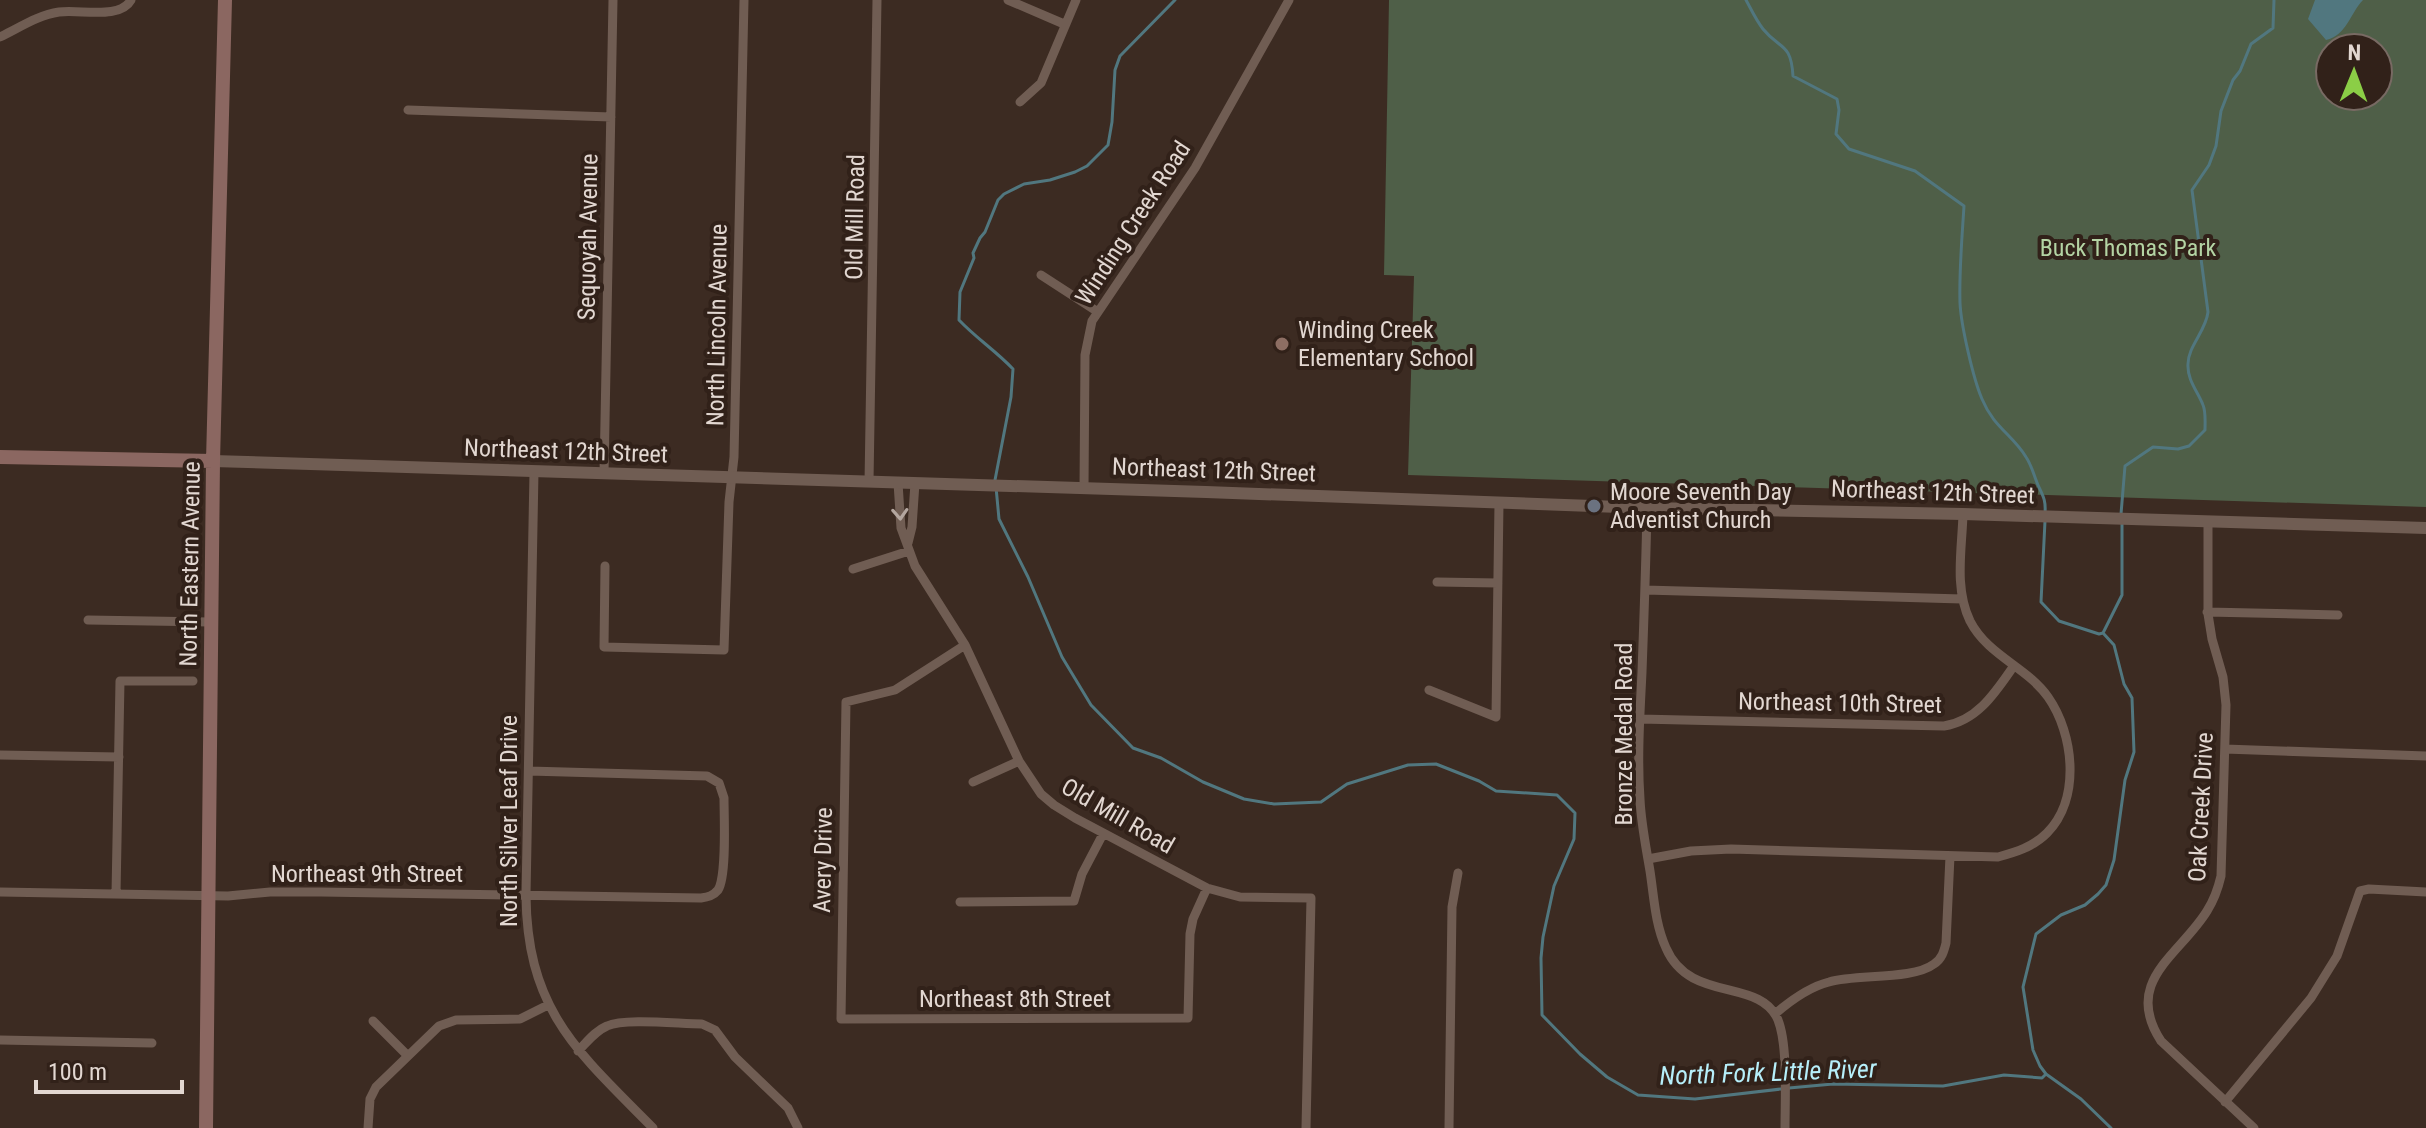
<svg xmlns="http://www.w3.org/2000/svg" width="2426" height="1128" viewBox="0 0 2426 1128" font-family="'Roboto Condensed',sans-serif">
  <style>
    .green { fill: #4f5f48; fill-rule: evenodd }
    .water { fill: #51777f }
    .lines { fill: none; stroke-linecap: round; stroke-linejoin: round }
    .stream { stroke: #51777f; stroke-width: 3 }
    .minor { stroke: #705d53; stroke-width: 9 }
    .tertiary { stroke: #705d53; stroke-width: 12 }
    .secondary { stroke: #8b6761; stroke-width: 14 }
    .oneway { stroke: #b4a69f }
    .education-dot { fill: #8d6e63; stroke: #312119; stroke-width: 3 }
    .worship-dot { fill: #6b7280; stroke: #312119; stroke-width: 3 }
    .labels { text-anchor: middle; dominant-baseline: central; stroke-width: 8; stroke-linejoin: round; paint-order: stroke }
    .street-label { font-size: 24px; fill: #e2d7d1; stroke: #312119 }
    .park-label { font-size: 24px; fill: #b4d4a4; stroke: #312119 }
    .poi-label { font-size: 24px; fill: #e2d7d1; stroke: #312119; text-anchor: start }
    .water-label { font-size: 26px; font-style: italic; fill: #b6effa; stroke: #312119 }
  </style>
  <rect width="100%" height="100%" fill="#3c2b22"/>
  <path class="green" d="M1389 0H2426V507L1408 475 1414 276 1384 275ZM2330 48H2378V96H2330Z"/>
  <path class="water" d="M2315 0H2363C2349 15 2347 35 2326 40L2308 19Z"/>
  <g class="lines">
    <path class="stream" d="M1746 0C1751 9 1756 20 1763 29 1780 50 1791 42 1793 76L1837 99 1839 110 1836 134 1849 149 1915 171 1964 206C1962 238 1959 271 1960 303 1961 325 1973 378 1982 399 1994 428 2012 434 2026 457 2032 466 2034 476 2038 485 2043 496 2046 500 2045 513
      M995 480 1011 397 1013 369C996 351 976 338 959 320L960 292 974 258 973 253 980 238 985 232 998 200 1004 194 1024 184 1050 180 1075 172 1087 166 1108 145 1112 122 1115 70 1120 56 1175 0
      M996 487 999 519 1028 577 1062 657 1091 705 1133 748 1161 758 1203 782 1244 799 1274 804 1321 802 1347 784 1408 765 1436 764 1479 781 1496 791 1557 795 1575 813 1574 839 1554 886 1543 937 1541 958 1542 1015 1580 1054 1607 1077 1638 1095 1695 1099 1781 1089
      M2121 514 2125 466 2153 447 2178 449 2189 446 2205 430C2205 422 2206 412 2203 405 2198 392 2187 380 2188 364 2188 346 2206 331 2208 312L2192 190 2209 165 2216 146 2221 111 2233 80 2240 71 2251 44 2273 28 2274 0
      M2045 521 2041 602 2059 621 2099 634 2103 633 2114 645 2124 684 2132 698 2134 752 2125 780 2114 860 2106 885 2098 894 2085 905 2061 915 2036 934 2023 987 2033 1050 2040 1066 2046 1074 2081 1099 2111 1128
      M2103 633 2122 595V522
      M1789 1088 1833 1084 1943 1086 2004 1075 2042 1078 2046 1074"/>
    <path class="minor" d="M1008 0 1064 24
      M0 37C19 28 38 15 59 12 80 9 120 20 131 0
      M1020 102 1041 83 1076 0
      M408 110 611 117
      M1041 275 1098 312
      M534 472 526 895C527 1011 578 1052 653 1128
      M604 474 613 0
      M869 482 877 0
      M898 483 901 528 915 566 965 645 1019 761 1041 794 1054 805 1075 818 1207 888 1240 897 1311 898 1306 1128
      M1084 488 1085 355 1092 321 1195 168 1289 0
      M1647 508C1646 563 1644 617 1642 672 1640 714 1637 757 1640 799 1641 823 1646 847 1650 871 1654 897 1655 924 1666 948 1690 1004 1760 977 1778 1020 1788 1045 1785 1099 1785 1128
      M2208 522V614L2212 639 2223 677 2226 705 2221 876C2218 889 2214 900 2207 911 2180 955 2122 981 2161 1041L2254 1128
      M908 543 912 527 915 483
      M605 566 604 647 724 650 729 502 734 457 744 0
      M853 569 909 551
      M1437 582 1498 583
      M1645 590 1962 599
      M2207 612 2338 615
      M88 620 210 622
      M965 645 895 690 846 702 841 1019 1188 1018 1190 934 1193 919 1207 888
      M1429 690 1496 717 1499 503
      M1640 719 1944 726C1977 721 1995 693 2013 667
      M2225 749 2426 756
      M0 755 119 757
      M973 782 1019 761
      M1648 859 1691 851 1731 849 1998 857C2016 852 2033 847 2047 833 2081 799 2074 734 2048 697 2027 667 1988 656 1970 621 1954 588 1962 549 1963 514
      M0 892 228 896 270 892H321L701 898C708 897 713 896 718 890 727 876 724 817 724 798L719 783 707 776 529 771
      M116 894 120 681H193
      M960 902 1074 901 1082 874 1103 834
      M1775 1014C1790 1001 1809 987 1829 982 1857 974 1913 980 1934 964 1942 959 1944 951 1946 943L1950 856
      M373 1021 407 1055
      M0 1040 152 1043
      M578 1051C587 1042 595 1031 607 1026 625 1018 679 1024 702 1024L715 1030 735 1057 788 1108 798 1128
      M2225 1102 2311 998 2337 956 2360 891 2369 889 2426 892
      M368 1128 370 1099 376 1087 439 1026 456 1020 520 1019 548 1005
      M1449 1128 1452 907 1458 873"/>
    <path class="tertiary" d="M213 461 1206 492 1647 508 1963 514 2426 528"/>
    <path class="secondary" d="M0 457 213 461
      M206 1128 213 461 225 0"/>
  </g>
  <defs><path id="oneway-chevron" d="M-2-3.5L2.5 0L-2 3.5" fill="none" stroke-width="1.6" stroke-linecap="round" stroke-linejoin="round" transform="scale(2)"/></defs>
  <use class="oneway" href="#oneway-chevron" transform="translate(900 514) rotate(87)"/>
  <circle class="education-dot" cx="1282" cy="344" r="8"/>
  <circle class="worship-dot" cx="1594" cy="506" r="8"/>
  <g class="labels">
    <g class="street-label">
      <text transform="translate(855 217) rotate(-89)">Old Mill Road</text>
      <text transform="translate(1133 223) rotate(-57)">Winding Creek Road</text>
      <text transform="translate(588 237) rotate(-89)">Sequoyah Avenue</text>
      <text transform="translate(717 325) rotate(-89)">North Lincoln Avenue</text>
      <text transform="translate(566 451) rotate(2)">Northeast 12th Street</text>
      <text transform="translate(1214 470) rotate(2)">Northeast 12th Street</text>
      <text transform="translate(1933 492) rotate(2)">Northeast 12th Street</text>
      <text transform="translate(190 564) rotate(-89)">North Eastern Avenue</text>
      <text transform="translate(1840 703) rotate(1)">Northeast 10th Street</text>
      <text transform="translate(1624 734) rotate(-90)">Bronze Medal Road</text>
      <text transform="translate(2201 807) rotate(-87)">Oak Creek Drive</text>
      <text transform="translate(1118 816) rotate(30)">Old Mill Road</text>
      <text transform="translate(509 821) rotate(-90)">North Silver Leaf Drive</text>
      <text transform="translate(823 860) rotate(-89)">Avery Drive</text>
      <text x="367" y="874">Northeast 9th Street</text>
      <text x="1015" y="999">Northeast 8th Street</text>
    </g>
    <g class="park-label">
      <text x="2128" y="248">Buck Thomas Park</text>
    </g>
    <g class="poi-label">
      <text x="1298" y="330">Winding Creek<tspan x="1298" dy="28">Elementary School</tspan></text>
      <text x="1610" y="492">Moore Seventh Day<tspan x="1610" dy="28">Adventist Church</tspan></text>
    </g>
    <g class="water-label">
      <text transform="translate(1768 1072) rotate(-2)">North Fork Little River</text>
    </g>
  </g>
  <g transform="translate(2354 72) rotate(1)"><circle r="38" fill="#312119" stroke="#786a63" stroke-width="2"/>
  <path d="M0-6L14 30L0 20L-14 30Z" fill="#8bce46"/>
  <text y="-12" font-size="22" font-weight="bold" text-anchor="middle" fill="#e2d7d1">N</text>
  </g>
  <path d="M36 1080v12h146v-12" fill="none" stroke="#e2d7d1" stroke-width="4"/>
  <text x="48" y="1080" font-size="24" fill="#e2d7d1" stroke="#312119" stroke-width="6" paint-order="stroke">100 m</text>
</svg>
